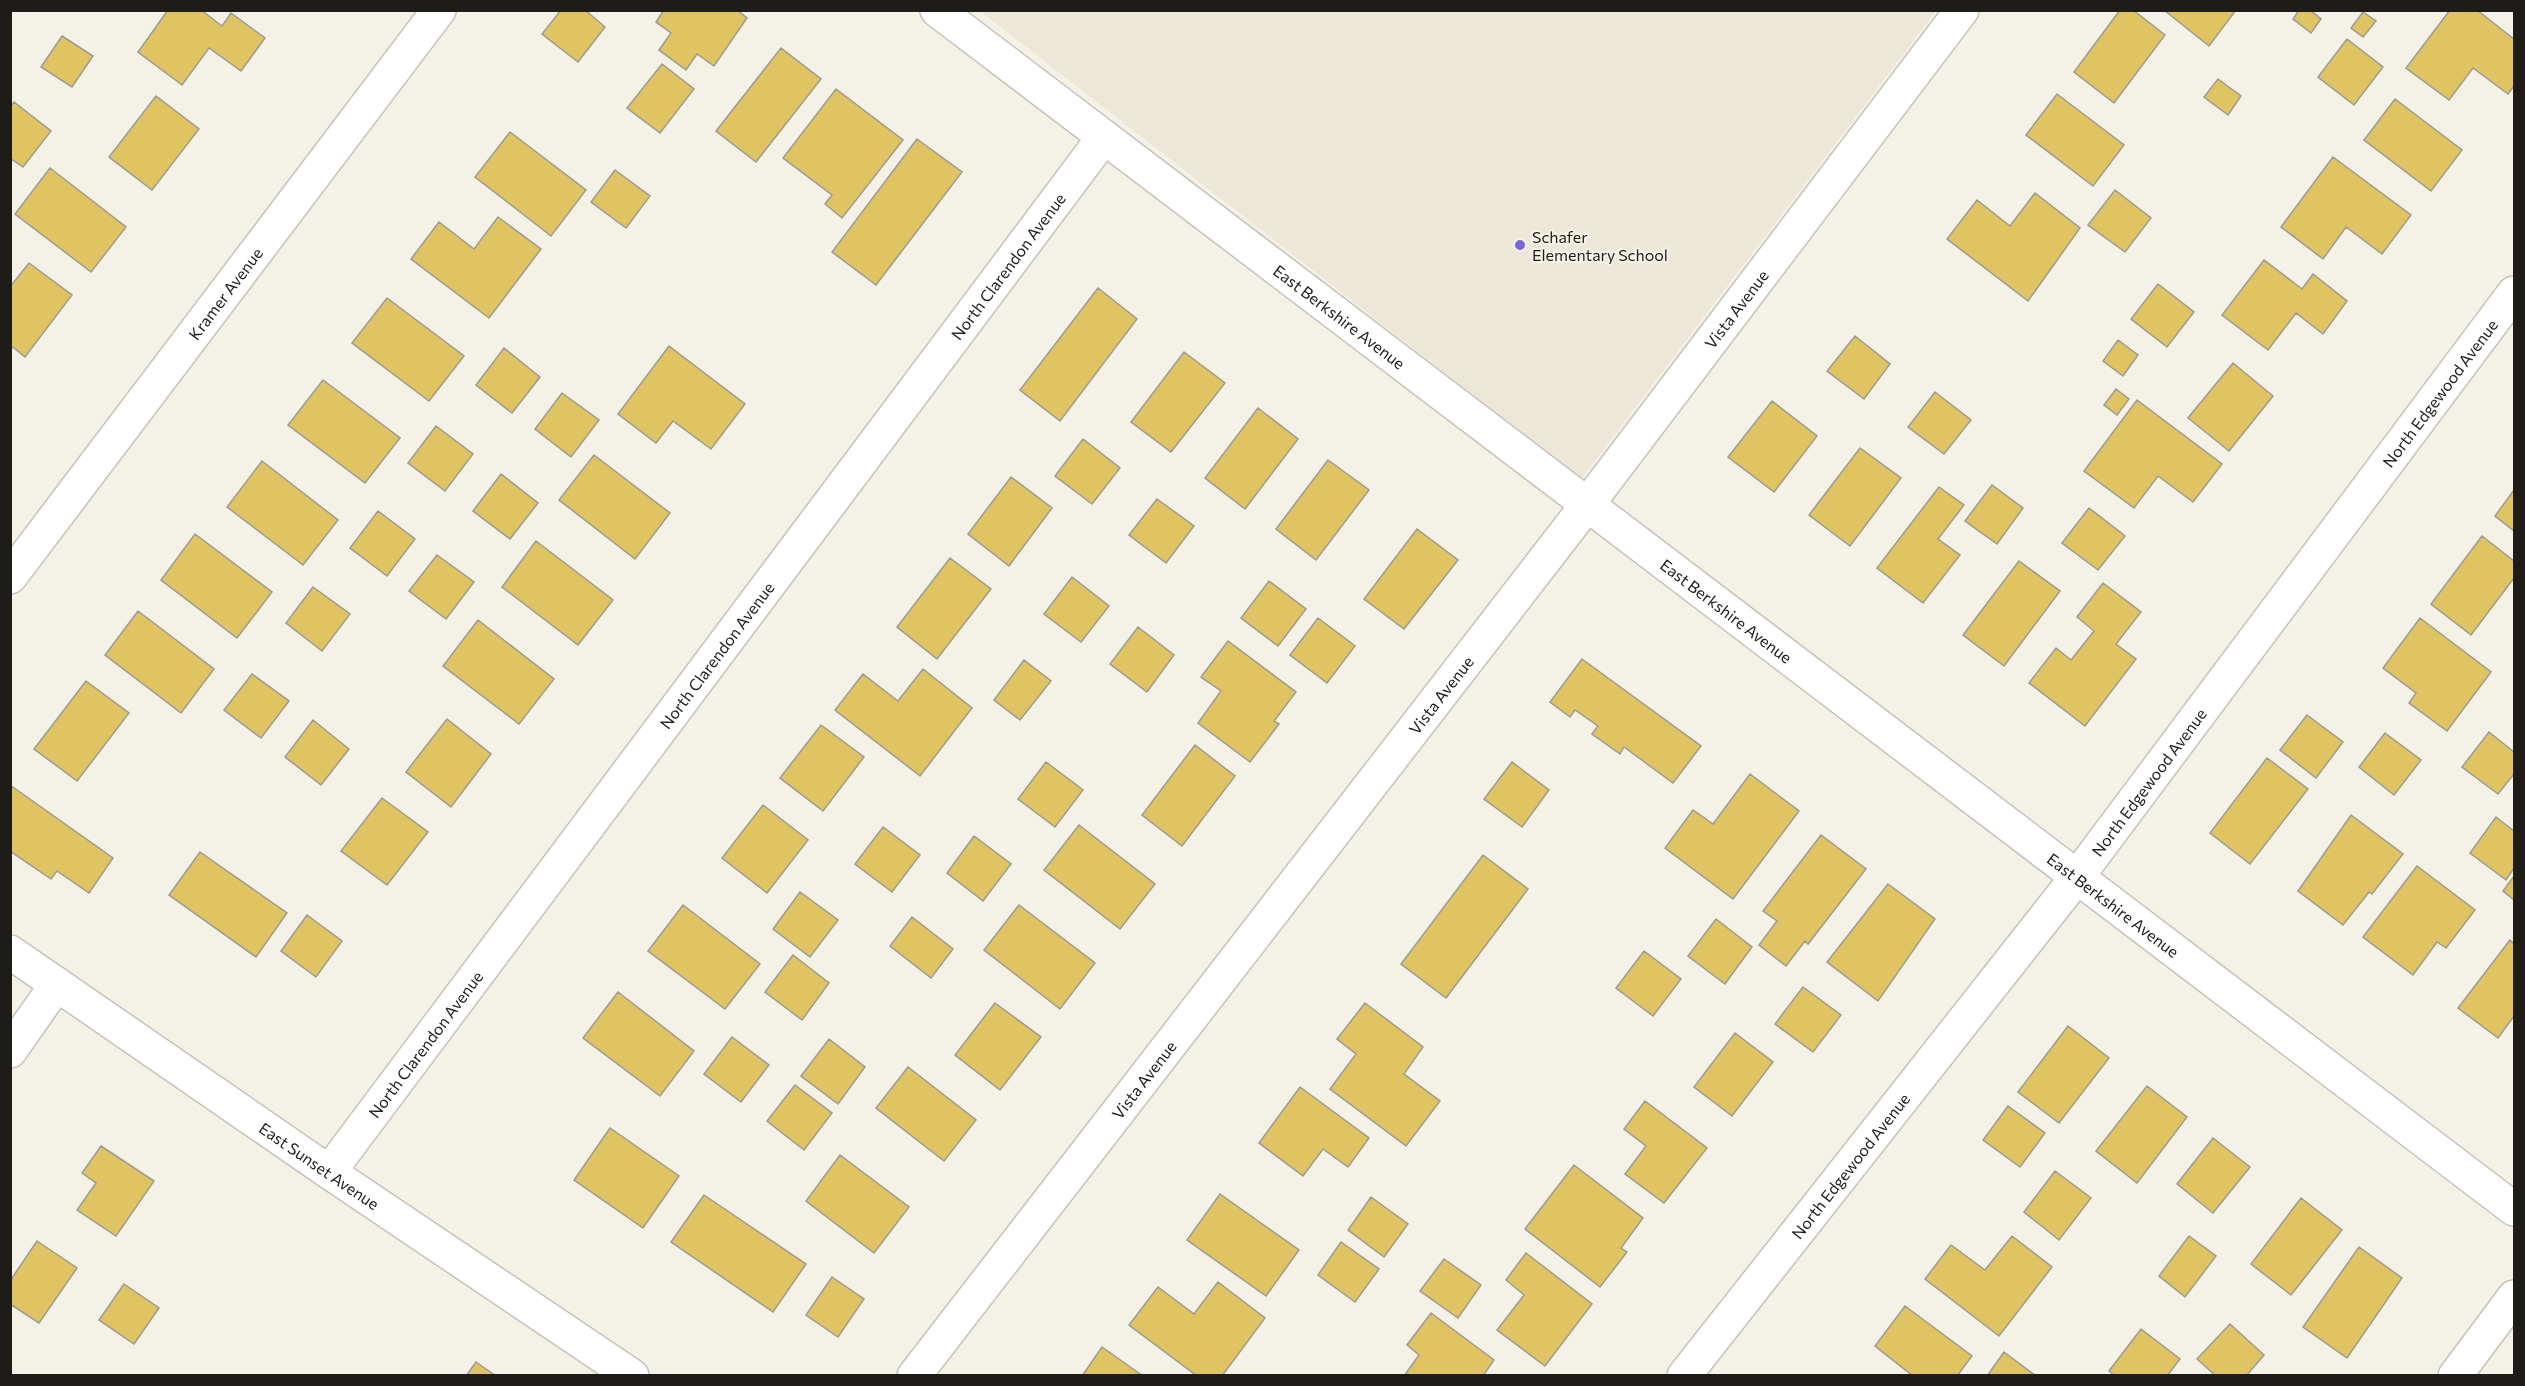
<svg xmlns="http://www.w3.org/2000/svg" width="2525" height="1386" viewBox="0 0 2525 1386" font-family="Commissioner,sans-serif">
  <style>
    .built { fill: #ece7d6 }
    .building { fill: #e0c462; stroke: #9d9a91; stroke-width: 1.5 }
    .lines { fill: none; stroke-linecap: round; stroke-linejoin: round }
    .minor-casing { stroke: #c5c2b9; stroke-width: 36 }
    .minor { stroke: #fff; stroke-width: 33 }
    .poi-dot { fill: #7a64df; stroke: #f4f1e7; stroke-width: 2 }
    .labels { text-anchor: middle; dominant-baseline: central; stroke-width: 4.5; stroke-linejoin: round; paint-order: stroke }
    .poi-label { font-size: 16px; fill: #1d1c18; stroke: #f4f1e7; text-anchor: start }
    .street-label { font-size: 16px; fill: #1d1c18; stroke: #f4f1e7 }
  </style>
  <rect width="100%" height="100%" fill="#f4f1e7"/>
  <path class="built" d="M980 11H1936L1581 479Z"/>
  <path class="building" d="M168 10H201L222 26 231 13 265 38 241 71 209 48 182 85 138 52Z
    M561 10H585L605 27 578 62 542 34Z
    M664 10H737L747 18 714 66 697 54 686 70 659 50 671 33 656 22Z
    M2120 10H2133L2165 35 2114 103 2074 72Z
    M2164 10H2236L2209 46Z
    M2299 10H2310L2321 19 2311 33 2293 19Z
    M2450 10H2477L2514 39V86L2508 94 2473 68 2449 100 2406 68Z
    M2363 12 2376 21 2363 37 2351 28Z
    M62 36 93 56 72 87 41 67Z
    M2347 39 2383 67 2354 105 2318 77Z
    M781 48 821 79 756 162 716 131Z
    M662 64 694 89 660 133 627 108Z
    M2218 79 2241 96 2228 115 2204 97Z
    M836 89 903 140 842 218 825 204 832 195 783 158Z
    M2057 94 2124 145 2093 186 2026 135Z
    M156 96 199 129 152 190 109 157Z
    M2395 99 2462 150 2431 191 2364 140Z
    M14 102 51 131 23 167 10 158V107Z
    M510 132 586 190 551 236 475 177Z
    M917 139 962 172 876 285 832 252Z
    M2333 157 2411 215 2382 254 2346 227 2323 259 2281 227Z
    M50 168 126 227 91 272 15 214Z
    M615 170 650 196 626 228 591 202Z
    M2115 190 2151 218 2125 252 2088 225Z
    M2035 193 2080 228 2028 301 1947 239 1977 200 2010 226Z
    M498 217 541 249 489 318 411 259 439 222 474 249Z
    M2264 260 2302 289 2313 274 2347 301 2323 334 2296 313 2268 350 2222 315Z
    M29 263 72 295 25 357 10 345V287Z
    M2158 284 2194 312 2167 347 2131 319Z
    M1098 288 1137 319 1060 421 1020 390Z
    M387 298 464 356 429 401 352 343Z
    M1855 336 1890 364 1864 399 1827 371Z
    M2118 340 2138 355 2123 376 2103 361Z
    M669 346 745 404 711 449 673 421 656 443 618 414Z
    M504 348 540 377 512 413 476 385Z
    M1184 352 1225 383 1171 452 1131 422Z
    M2233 363 2273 396 2229 451 2188 418Z
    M323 380 400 438 365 483 288 425Z
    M2116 389 2129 399 2117 415 2104 405Z
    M1935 392 1971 420 1944 454 1908 427Z
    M562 393 599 420 571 457 535 429Z
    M2137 400 2222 464 2193 502 2158 476 2134 508 2084 471Z
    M1772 401 1817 436 1774 492 1728 457Z
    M1258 408 1298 439 1245 509 1205 478Z
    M436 426 473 454 445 491 408 463Z
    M1083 439 1120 468 1092 504 1055 476Z
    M1860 448 1901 478 1850 546 1809 515Z
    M594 455 670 513 635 559 559 500Z
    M1328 460 1369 490 1316 560 1276 529Z
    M262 461 338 520 303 565 227 507Z
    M501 474 538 503 510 539 473 511Z
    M1011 477 1052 508 1009 566 968 534Z
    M1992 485 2023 508 1997 544 1965 521Z
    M1939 487 1964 505 1938 539 1960 555 1923 603 1877 568Z
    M2514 490V531L2495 516Z
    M1157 499 1194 526 1166 563 1129 535Z
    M2089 508 2125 536 2098 570 2062 543Z
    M378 511 415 539 387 576 350 548Z
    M1417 529 1458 560 1404 629 1364 599Z
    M195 534 272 592 237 638 161 580Z
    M2482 536 2514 561V578L2471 635 2431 604Z
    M536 541 613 600 578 645 502 587Z
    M437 555 474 582 446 619 409 591Z
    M950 558 991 589 937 659 897 627Z
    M2019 561 2060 591 2004 666 1963 635Z
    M1072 577 1109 606 1081 642 1044 614Z
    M1269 581 1306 609 1278 646 1241 618Z
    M2103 583 2141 612 2116 644 2136 659 2085 726 2029 683 2056 648 2071 660 2094 631 2077 617Z
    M313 587 350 614 322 651 286 623Z
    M138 611 214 669 181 713 105 655Z
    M1318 618 1355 646 1327 683 1290 655Z
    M2420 618 2491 672 2447 731 2409 703 2416 693 2383 668Z
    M478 620 554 679 519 724 443 666Z
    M1138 627 1174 655 1147 692 1110 664Z
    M1228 641 1296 692 1274 721 1279 724 1250 762 1198 723 1221 691 1201 677Z
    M1582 659 1701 746 1673 783 1624 747 1620 754 1592 734 1598 726 1575 710 1570 717 1550 702Z
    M1024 660 1051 681 1020 720 994 700Z
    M923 669 972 708 920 776 835 710 863 674 898 701Z
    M252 674 289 701 261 738 224 710Z
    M86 681 129 713 77 781 34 749Z
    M2307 715 2343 742 2316 778 2280 750Z
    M447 719 491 754 451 807 406 772Z
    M313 720 349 749 321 785 285 757Z
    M821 725 864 757 823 811 780 778Z
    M2489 732 2514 752V774L2498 794 2462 767Z
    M2385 733 2421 760 2394 795 2359 767Z
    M1195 745 1235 776 1182 846 1142 815Z
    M2267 758 2308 789 2250 864 2210 833Z
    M1046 762 1083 790 1055 827 1018 799Z
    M1512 762 1549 790 1522 827 1484 799Z
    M1750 774 1799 811 1733 899 1665 848 1693 810 1713 824Z
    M10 785 113 858 89 893 57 871 51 879 10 851Z
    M382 798 428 832 387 885 341 851Z
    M763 805 808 840 767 893 722 858Z
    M2351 815 2403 854 2372 894 2369 892 2343 925 2298 891Z
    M2496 817 2514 831V868L2506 880 2470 853Z
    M1079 825 1155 884 1120 929 1044 870Z
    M883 827 920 855 892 892 855 864Z
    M1821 835 1866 869 1808 944 1805 941 1786 966 1759 945 1777 921 1763 911Z
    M974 836 1011 864 983 901 947 873Z
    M200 852 287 913 256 957 169 895Z
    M1483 855 1528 889 1446 998 1401 964Z
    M2417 866 2475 910 2446 948 2437 942 2413 975 2363 937Z
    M2514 876V900L2503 891Z
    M1888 884 1935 919 1878 1001 1827 962Z
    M800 892 838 920 810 957 773 929Z
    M683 905 760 964 725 1009 648 951Z
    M1019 905 1095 963 1060 1009 984 950Z
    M307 915 342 941 316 977 281 951Z
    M912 917 953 949 931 978 890 946Z
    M1716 919 1752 947 1725 984 1688 956Z
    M2510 940 2514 944V1016L2498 1038 2458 1008Z
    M1644 951 1681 979 1653 1016 1616 988Z
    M793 955 829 983 802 1020 765 992Z
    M1803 987 1841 1015 1813 1052 1775 1024Z
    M618 992 694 1051 660 1096 583 1038Z
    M995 1003 1041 1037 1000 1090 955 1055Z
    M1365 1003 1423 1047 1404 1074 1440 1101 1406 1146 1330 1089 1356 1054 1337 1039Z
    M2068 1026 2109 1058 2059 1123 2018 1092Z
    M1735 1033 1773 1062 1732 1116 1694 1087Z
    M732 1037 769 1065 741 1102 704 1074Z
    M829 1039 865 1067 838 1104 801 1076Z
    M908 1067 976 1120 944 1161 876 1108Z
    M795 1085 832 1113 804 1150 767 1121Z
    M2147 1086 2187 1117 2137 1183 2096 1151Z
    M1300 1087 1369 1138 1348 1167 1323 1149 1303 1176 1259 1143Z
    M1645 1101 1707 1148 1664 1203 1625 1174 1646 1146 1624 1129Z
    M2008 1106 2045 1133 2020 1167 1983 1140Z
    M610 1128 679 1176 643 1228 574 1180Z
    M2213 1138 2250 1167 2213 1213 2177 1184Z
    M101 1146 154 1181 116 1236 77 1210 96 1183 82 1173Z
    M840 1155 909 1207 874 1253 806 1201Z
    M1574 1165 1643 1218 1621 1248 1627 1252 1600 1287 1525 1229Z
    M2055 1171 2091 1198 2059 1240 2024 1212Z
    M1220 1194 1299 1250 1266 1296 1187 1240Z
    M704 1195 806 1264 773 1312 671 1242Z
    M1371 1197 1408 1224 1384 1257 1348 1230Z
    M2301 1198 2342 1230 2291 1295 2251 1264Z
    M2012 1236 2052 1267 1999 1336 1925 1279 1951 1245 1985 1270Z
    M2189 1236 2216 1256 2185 1297 2159 1276Z
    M37 1241 77 1268 39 1323 10 1304V1281Z
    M1341 1242 1379 1269 1355 1302 1318 1275Z
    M2359 1247 2402 1278 2347 1358 2303 1327Z
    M1526 1253 1592 1304 1545 1366 1497 1330 1524 1295 1506 1280Z
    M1444 1259 1481 1285 1458 1318 1420 1291Z
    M832 1277 864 1299 838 1337 806 1315Z
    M1218 1282 1265 1318 1222 1376H1197L1129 1325 1158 1287 1194 1314Z
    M124 1284 159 1308 134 1344 99 1320Z
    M1905 1306 1972 1356 1957 1376H1913L1875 1346Z
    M1431 1313 1494 1360 1483 1376H1404L1419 1355 1407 1345Z
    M2230 1324 2264 1355 2246 1376H2216L2197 1359Z
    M2141 1329 2180 1359 2167 1376H2115L2109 1371Z
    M1102 1347 1143 1376H1082Z
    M2004 1352 2036 1376H1987Z
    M476 1362 496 1376H466Z"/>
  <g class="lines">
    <defs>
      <g id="minor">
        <path id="s1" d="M937 10 2514 1209"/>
        <path id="s2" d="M10 577 439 10"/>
        <path id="s3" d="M10 952 329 1172 632 1376"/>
        <path d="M10 1051 57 984"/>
        <path id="s4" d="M329 1172 1104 137"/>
        <path id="s5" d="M914 1376 1587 505 1962 10"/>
        <path id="s6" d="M1684 1376 2077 877 2514 293"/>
        <path d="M2455 1376 2514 1297"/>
      </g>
    </defs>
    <use href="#minor" class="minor-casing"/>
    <use href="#minor" class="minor"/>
  </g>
  <circle class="poi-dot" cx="1520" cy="245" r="6"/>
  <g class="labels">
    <g class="poi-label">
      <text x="1532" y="236">Schafer<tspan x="1532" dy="18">Elementary School</tspan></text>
    </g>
    <g class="street-label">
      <text stroke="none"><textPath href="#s4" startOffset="1132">North Clarendon Avenue</textPath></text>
      <text stroke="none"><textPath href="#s2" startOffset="356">Kramer Avenue</textPath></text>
      <text stroke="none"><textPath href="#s5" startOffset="1347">Vista Avenue</textPath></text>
      <text stroke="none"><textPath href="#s1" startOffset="506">East Berkshire Avenue</textPath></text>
      <text stroke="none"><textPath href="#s6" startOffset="1240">North Edgewood Avenue</textPath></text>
      <text stroke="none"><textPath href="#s1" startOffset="992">East Berkshire Avenue</textPath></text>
      <text stroke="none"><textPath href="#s4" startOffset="646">North Clarendon Avenue</textPath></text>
      <text stroke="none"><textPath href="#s5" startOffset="861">Vista Avenue</textPath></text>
      <text stroke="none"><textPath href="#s6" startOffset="754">North Edgewood Avenue</textPath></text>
      <text stroke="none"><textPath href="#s1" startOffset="1478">East Berkshire Avenue</textPath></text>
      <text stroke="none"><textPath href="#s4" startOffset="160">North Clarendon Avenue</textPath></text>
      <text stroke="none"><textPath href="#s5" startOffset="375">Vista Avenue</textPath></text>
      <text stroke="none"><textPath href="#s3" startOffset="376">East Sunset Avenue</textPath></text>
      <text stroke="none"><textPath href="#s6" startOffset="268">North Edgewood Avenue</textPath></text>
    </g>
  </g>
  <rect width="2525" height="1386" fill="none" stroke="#1d1c18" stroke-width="24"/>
</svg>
